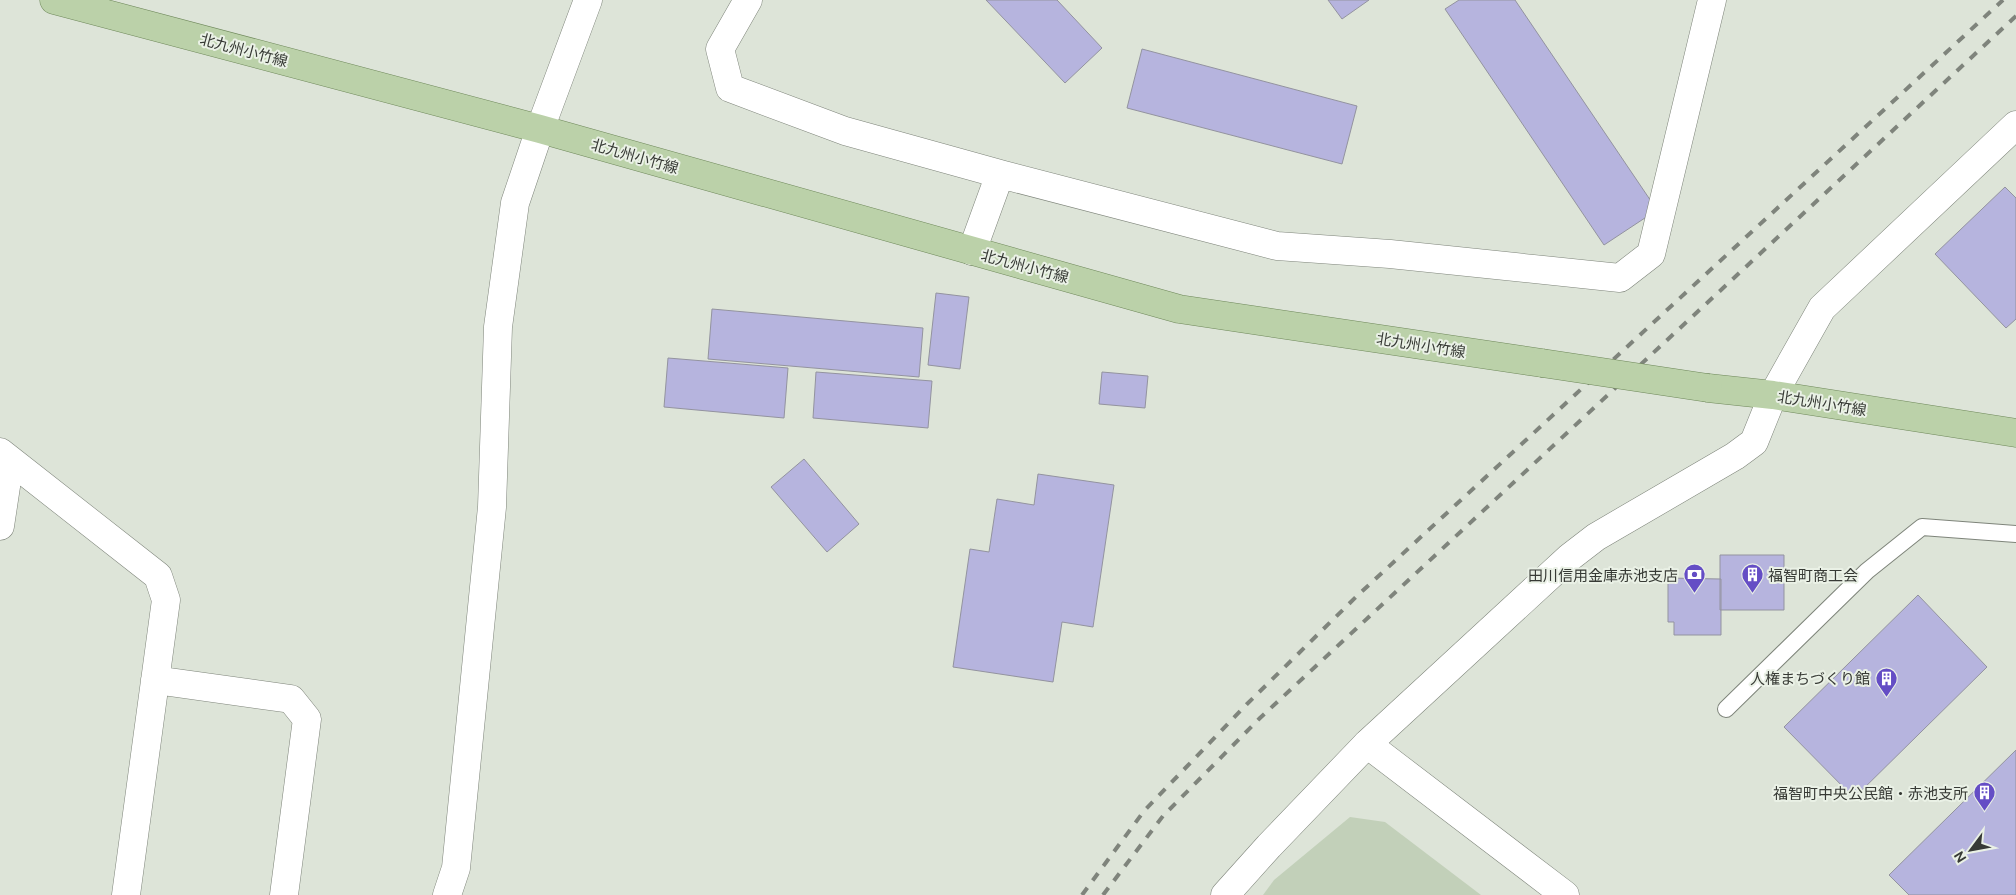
<svg xmlns="http://www.w3.org/2000/svg" width="2016" height="895" viewBox="0 0 2016 895" font-family="Ubuntu,'Noto Sans JP',sans-serif">
  <style>
    .green { fill: #c2d0b9 }
    .building { fill: #b6b4de; stroke: #93939f }
    .lines { fill: none; stroke-linecap: round; stroke-linejoin: round }
    .service-casing { stroke: #7e847a; stroke-width: 18 }
    .minor-casing { stroke: #7e847a; stroke-width: 29 }
    .tertiary-casing { stroke: #7e847a; stroke-width: 29 }
    .primary-casing { stroke: #6f885b; stroke-width: 29 }
    .service { stroke: #fff; stroke-width: 16 }
    .minor { stroke: #fff; stroke-width: 28 }
    .tertiary { stroke: #fff; stroke-width: 28 }
    .primary { stroke: #bbd1a9; stroke-width: 28 }
    .rail { stroke: #7f847c; stroke-width: 4; stroke-dasharray: 9 9; stroke-linecap: butt }
    .primary-bridge-casing { stroke: #6f885b; stroke-width: 29; stroke-linecap: butt }
    .primary-bridge { stroke: #bbd1a9; stroke-width: 28 }
    .labels { text-anchor: middle; dominant-baseline: central; stroke-width: 4; stroke-linejoin: round; paint-order: stroke }
    .street-label { font-size: 15px; fill: #373a35; stroke: #eaf1e6 }
    .poi-label { font-size: 15px; fill: #373a35; stroke: #eaf1e6; text-anchor: end }
  </style>
  <rect width="100%" height="100%" fill="#dde4d8"/>
  <path class="green" d="M1350 817 1385 822 1481 895H1263L1274 880Z"/>
  <path class="building" d="M986 0H1057L1102 48 1065 83Z
    M1328 0H1369L1342 19Z
    M1459 0H1515L1657 210 1604 245 1445 9Z
    M1142 49 1357 106 1342 164 1127 108Z
    M2005 187 2016 198V319L2006 328 1935 254Z
    M936 293 969 297 960 369 928 365Z
    M712 309 923 328 919 377 708 359Z
    M668 358 788 368 784 418 664 407Z
    M816 372 932 381 928 428 813 418Z
    M1102 372 1148 376 1145 408 1099 404Z
    M804 459 859 524 827 552 771 487Z
    M1038 474 1114 485 1093 627 1062 622 1053 682 953 667 970 549 989 552 997 499 1034 505Z
    M1720 555H1784V610H1720Z
    M1668 578 1721 579V635H1674V622H1668Z
    M1918 595 1987 667 1854 798 1784 727Z
    M2016 750V895H1909L1889 875Z"/>
  <g class="lines">
    <defs>
      <path id="service" d="M1726 709 1867 571 1922 527 2016 534"/>
      <path id="minor" d="M748 0 720 49 730 88 845 131 1000 174
        M972 251 1000 174 1277 246 1390 254 1620 278 1651 254 1712 0
        M0 452 158 576 166 600 126 895
        M0 526 10 460
        M155 680 291 699 307 719 284 895
        M1367 744 1565 895
        M447 895 456 868 492 507 498 327 515 203 540 129 588 0"/>
      <path id="tertiary" d="M1225 895 1269 846 1367 744 1570 557 1596 537 1735 456 1754 442 1773 395 1822 308 2016 125"/>
      <path id="primary" d="M54 0 540 129 1179 309 1542 363
        M1708 388 1773 395 2016 433"/>
    </defs>
    <use href="#service" class="service-casing"/>
    <use href="#minor" class="minor-casing"/>
    <use href="#tertiary" class="tertiary-casing"/>
    <use href="#primary" class="primary-casing"/>
    <use href="#service" class="service"/>
    <use href="#minor" class="minor"/>
    <use href="#tertiary" class="tertiary"/>
    <use href="#primary" class="primary"/>
    <path class="rail" d="M1082 895 1144 811 1247 704 1358 595 2003 0
      M1103 895 1163 816 1260 718 2016 16"/>
    <defs>
      <path id="primary-bridge" d="M1542 363 1708 388"/>
    </defs>
    <use href="#primary-bridge" class="primary-bridge-casing"/>
    <use href="#primary-bridge" class="primary-bridge"/>
  </g>
  <defs>
    <symbol id="bank-pin" viewBox="-11 -11 22 30"><path d="M0 17L-7.5 6A9.5 9.5 0 1 1 7.5 6Z" fill="#644dc5" stroke="#eaf1e6"/><path d="M-6-4H6V4H-6ZM0-2.3a2.3 2.3 0 1 0 0 4.6a2.3 2.3 0 1 0 0-4.6Z" fill="#fff"/></symbol>
    <symbol id="building-pin" viewBox="-11 -11 22 30"><path d="M0 17L-7.5 6A9.5 9.5 0 1 1 7.5 6Z" fill="#644dc5" stroke="#eaf1e6"/><path d="M-4-6H4V6H1V3H-1V6H-4ZM-2.5-4.3h1.7v1.8h-1.7ZM.8-4.3h1.7v1.8H.8ZM-2.5-1h1.7V.8h-1.7ZM.8-1h1.7V.8H.8Z" fill="#fff"/></symbol>
  </defs>
  <g fill-rule="evenodd">
    <use href="#bank-pin" x="1682" y="562" width="25" height="34"/>
    <use href="#building-pin" x="1740" y="562" width="25" height="34"/>
    <use href="#building-pin" x="1874" y="666" width="25" height="34"/>
    <use href="#building-pin" x="1972" y="780" width="25" height="34"/>
  </g>
  <g class="labels">
    <g class="street-label">
      <text transform="translate(244 50) rotate(15)">北九州小竹線</text>
      <text transform="translate(635 156) rotate(16)">北九州小竹線</text>
      <text transform="translate(1025 266) rotate(15)">北九州小竹線</text>
      <text transform="translate(1421 345) rotate(9)">北九州小竹線</text>
      <text transform="translate(1822 403) rotate(9)">北九州小竹線</text>
    </g>
    <g class="poi-label">
      <text x="1678" y="575">田川信用金庫赤池支店</text>
      <text x="1768" y="575" text-anchor="start">福智町商工会</text>
      <text x="1870" y="678">人権まちづくり館</text>
      <text x="1968" y="793">福智町中央公民館・赤池支所</text>
    </g>
  </g>
  <g transform="translate(1971 850) rotate(238)" stroke="#eaf1e6" stroke-width="4" paint-order="stroke">
  <path d="M0-4L9 19L0 12L-9 19Z" fill="#373a35"/>
  <text y="-8" font-size="14" font-weight="bold" text-anchor="middle" fill="#373a35">N</text>
  </g>
</svg>
